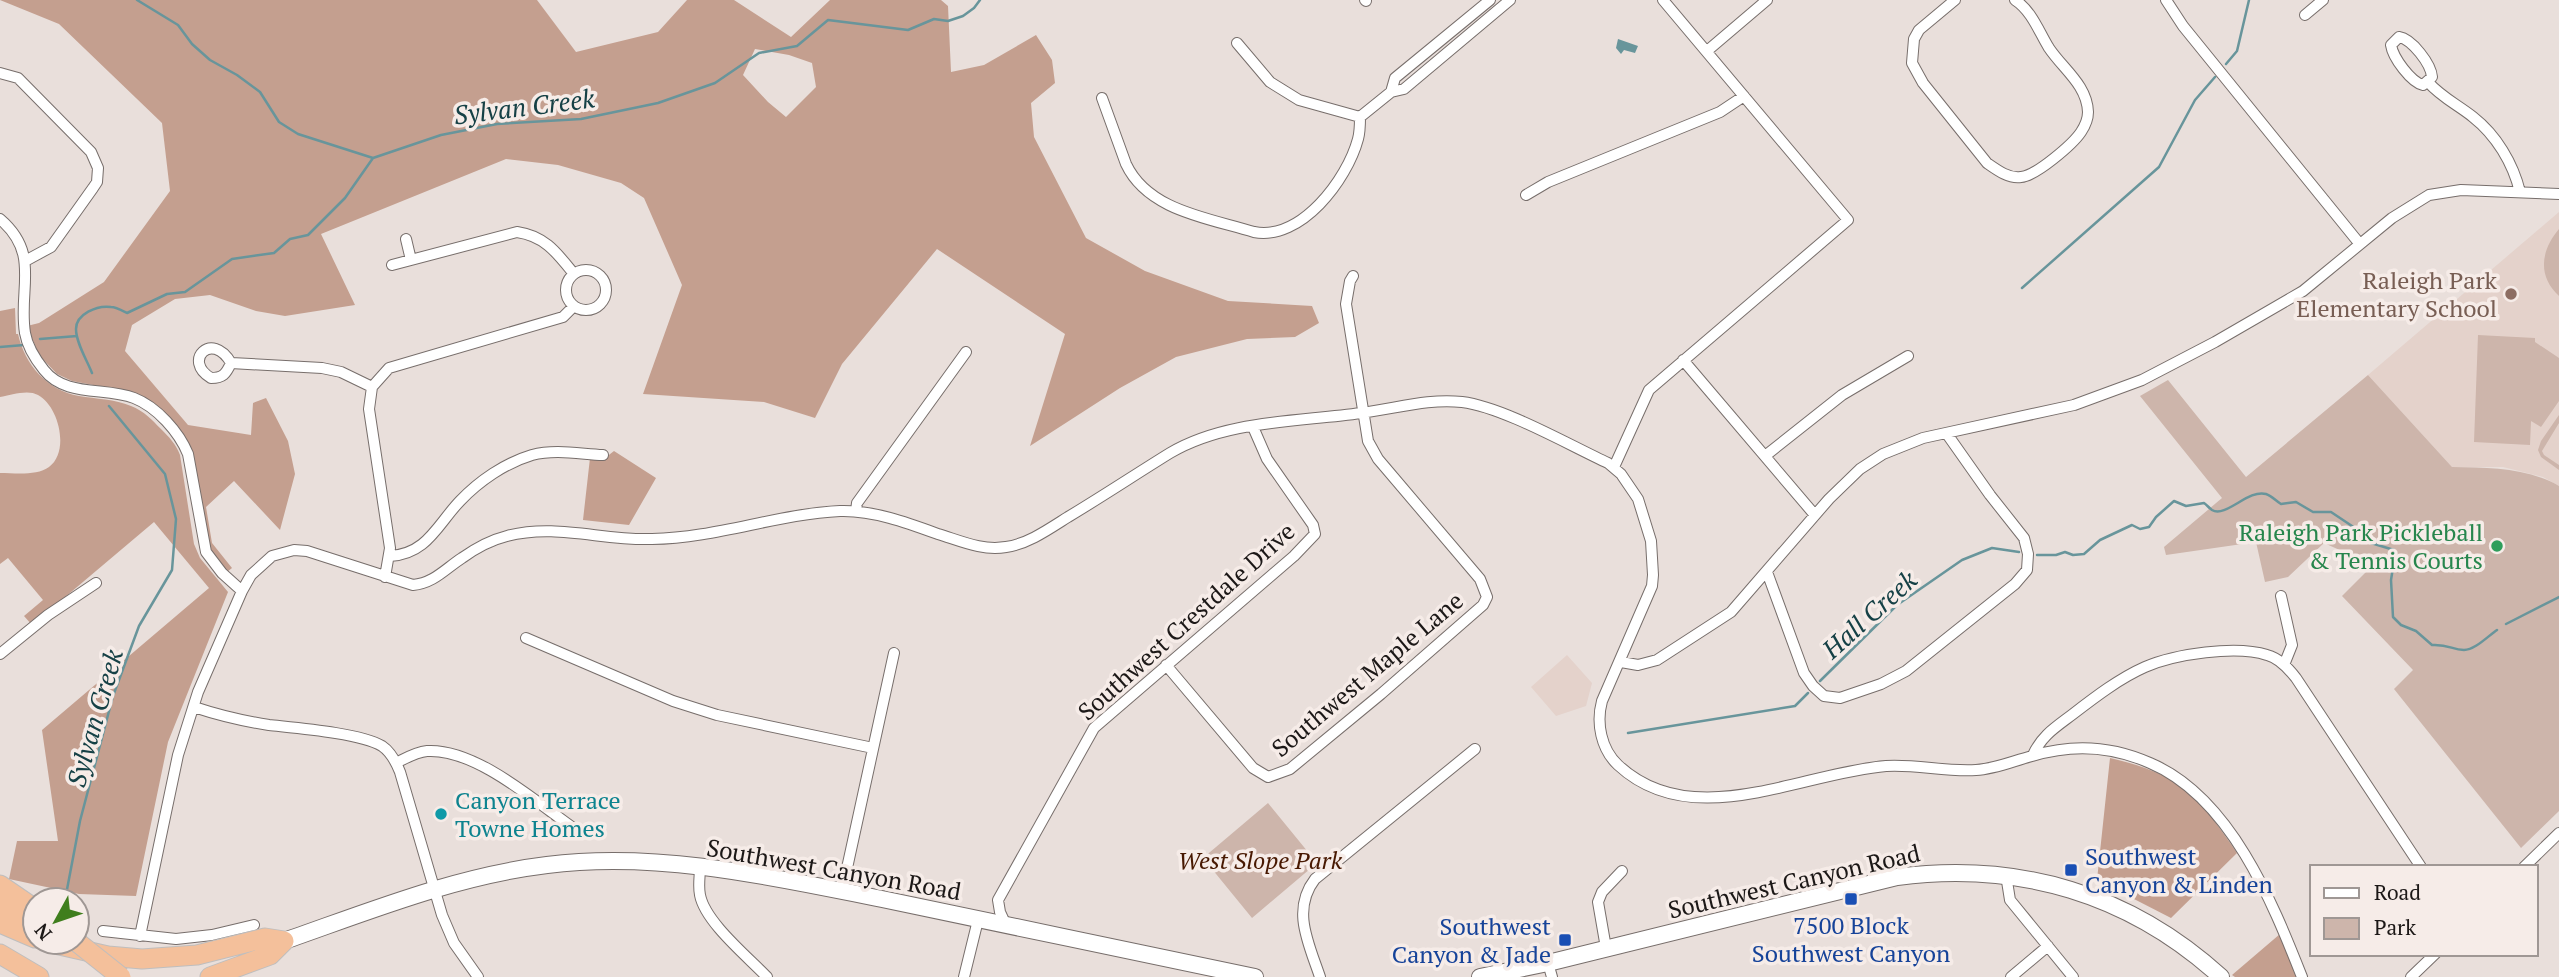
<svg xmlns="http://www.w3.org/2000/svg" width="2559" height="977" viewBox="0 0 2559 977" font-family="'PT Serif',serif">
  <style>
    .built { fill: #e4d2cb }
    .green { fill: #cdb5ab }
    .forest { fill: #c49f8f; fill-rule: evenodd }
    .water { fill: #68959b }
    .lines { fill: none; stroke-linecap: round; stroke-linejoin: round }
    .stream { stroke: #68959b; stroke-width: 2.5 }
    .street-casing { stroke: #776e6b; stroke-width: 12 }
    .secondary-casing { stroke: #776e6b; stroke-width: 18 }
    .highway-casing { stroke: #bfbebe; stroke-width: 21 }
    .street { stroke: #fff; stroke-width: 10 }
    .secondary { stroke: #fff; stroke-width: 16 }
    .highway { stroke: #f4c09b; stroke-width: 19 }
    .highway-bridge-casing { stroke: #bfbebe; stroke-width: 21; stroke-linecap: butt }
    .highway-bridge { stroke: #f4c09b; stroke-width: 19 }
    .education-dot { fill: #8d6e63; stroke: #f6ece8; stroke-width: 2.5 }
    .leisure-dot { fill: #2e9e5b; stroke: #f6ece8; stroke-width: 2.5 }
    .culture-dot { fill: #0f9aa8; stroke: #f6ece8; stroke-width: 2.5 }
    .transit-dot { fill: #1a4fb4; stroke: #f6ece8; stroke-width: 2.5 }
    .labels { text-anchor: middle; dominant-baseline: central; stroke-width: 7; stroke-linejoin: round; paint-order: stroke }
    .education-label { font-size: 24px; fill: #785e54; stroke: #f6ece8; text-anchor: end }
    .leisure-label { font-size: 24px; fill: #27864d; stroke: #f6ece8; text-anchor: end }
    .street-label { font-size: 24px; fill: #1c1817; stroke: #f6ece8 }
    .culture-label { font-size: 24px; fill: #0d838f; stroke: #f6ece8; text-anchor: start }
    .transit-label { font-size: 24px; fill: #164399; stroke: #f6ece8; text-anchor: start }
    .park-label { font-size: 24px; font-style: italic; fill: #481902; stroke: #f6ece8 }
    .water-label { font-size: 26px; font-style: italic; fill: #164146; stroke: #f6ece8 }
  </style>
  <rect width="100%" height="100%" fill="#e9dfdb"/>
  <path class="built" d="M2559 212V486L2543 477 2503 467H2452L2368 375Z
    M1567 655 1592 683 1586 706 1556 716 1531 687Z"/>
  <path class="green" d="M2559 229V296C2537 276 2541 250 2559 229Z
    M2478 335 2535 338V342L2559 358V401L2541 427 2531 421 2530 445 2474 442Z
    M2368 375 2452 467C2490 468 2525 467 2559 486V811L2521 848 2394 689 2413 670 2342 596 2373 565 2324 543 2288 577 2265 582 2256 542 2166 555 2164 547 2222 498 2140 396 2168 380 2246 477Z
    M2559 415V423L2542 451 2544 455 2559 465V470L2541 457 2538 450 2541 441Z
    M1268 803 1317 863 1252 918 1203 858Z"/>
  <path class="forest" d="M0 0H537L576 52 658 32 687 0H734L791 37 830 0H941L948 6 951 72 984 65 1036 35 1052 60 1055 83 1031 103 1034 137 1086 238 1145 271 1228 301 1312 306 1319 323 1295 337 1247 339 1176 357 1120 388 1030 446 1065 334 937 249 842 364 815 418 764 402 643 394 682 285 644 198 621 183 558 165 506 159 321 234 355 305 285 316 256 311 210 295 175 299 132 325 125 351 188 425 251 435 253 403 266 398 288 441 295 474 280 530 234 481 206 507 212 543 232 568 227 572 211 551 185 437 120 390 72 381 57 374 39 355 27 326 39 323 104 282 170 191 162 123 59 24ZM755 49 789 55 812 63 816 87 786 117 768 102 743 75Z
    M15 308 16 334H18C25 365 47 390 79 396 96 399 115 399 131 406 144 411 152 420 161 429 169 437 176 444 180 455L194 544 200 558 228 592 168 742 136 896 79 894 9 879 17 841H58L42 730 209 588 154 522 32 625 24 616 43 600 8 558 0 564V473C15 473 37 476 49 467 70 452 59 406 38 395 28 389 11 395 0 397V311Z
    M614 451 656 478 629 525 583 520 590 458H605Z
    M2110 758C2180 774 2198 795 2237 853L2171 918 2097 880Z
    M2280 934 2296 977H2235L2232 975Z"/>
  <path class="water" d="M1618 39 1638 46 1635 53 1624 50 1621 54 1616 48Z"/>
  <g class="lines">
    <path class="stream" d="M137 0 178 25 192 44 210 60 237 75 260 92 279 122 298 134 373 158
      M2226 64 2237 51 2249 0
      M2022 288 2159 167 2195 100 2215 77
      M40 339 77 336
      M0 347 24 345
      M92 373C87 360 76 343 76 329 76 314 97 305 111 307 116 307 123 311 127 313L167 294 185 292 232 259 274 253 290 239 308 235 345 198 373 158 441 135 497 124 581 119 658 103 715 83 759 53 797 46 828 20 908 30 934 19 948 21 963 16 974 8 980 0
      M2366 539 2371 543 2394 550 2395 555 2391 580 2393 617 2401 625 2416 631 2432 645C2449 644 2452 650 2464 650 2475 650 2488 636 2497 630
      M2037 555H2056L2065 552 2073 555 2084 554 2100 540 2132 525 2140 529 2149 527 2156 517 2174 501 2186 506 2204 503C2207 505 2209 508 2212 510 2226 518 2248 489 2266 494 2272 496 2276 501 2281 504L2296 502 2313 512H2331L2355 528
      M2506 624 2559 597
      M1820 681 1897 605 1962 560 1992 548 2019 552
      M1628 733 1795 706 1808 693
      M65 900 80 821 113 696 139 626 172 570 176 519 165 474 109 406"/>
    <defs>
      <path id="street" d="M1365 0 1366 1
        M1955 0 1919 30 1914 39 1912 63 1923 83 1987 163C1997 170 2009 179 2021 177 2036 176 2073 144 2081 132 2085 126 2088 119 2088 112 2087 85 2063 69 2049 48 2039 32 2032 11 2015 0
        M2166 0 2183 26 2359 243
        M2305 15 2323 0
        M2399 37C2412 39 2431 64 2432 77L2423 85C2411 82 2393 58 2391 45Z
        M1237 43 1270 82 1299 100 1360 117
        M1707 51 1767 0
        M0 73 18 78 91 152 98 168 97 182 93 188 51 247 27 260
        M2428 82C2441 97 2458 105 2473 117 2496 135 2513 163 2520 192
        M1391 92 1395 78 1490 0
        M1102 98 1126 164C1148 211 1209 218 1254 232 1301 241 1347 180 1358 139 1360 132 1360 124 1360 117L1391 92 1404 89 1510 0
        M1526 195 1548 182 1720 112 1744 96
        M0 219C41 254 18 288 25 333 27 345 36 360 44 370 65 397 105 387 134 398 157 407 179 432 188 454L206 552 222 573 242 591
        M406 239 411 260
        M392 265 517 232C545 236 557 253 574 274
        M566 290a20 20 0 1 1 40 0a20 20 0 1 1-40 0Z
        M1683 360 1814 514
        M231 363C226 374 223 378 211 378 182 361 212 330 231 363L322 368 341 372 372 387
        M1765 456 1842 395 1908 356
        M1614 467 1649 390 1848 220 1663 0
        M856 511 857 503 966 352
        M390 556C427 554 437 525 460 501 479 481 505 463 532 455 555 449 580 454 603 455
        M1767 572 1804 673 1813 686 1824 696 1840 698 1881 684 1906 671 2015 584 2027 570 2028 554 2024 538 1990 495 1947 434
        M385 577 390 548 369 409 372 387 389 368 563 317 574 306
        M2281 596 2292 645 2284 665
        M526 638 673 701 717 715 873 748
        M0 654 48 615 96 583
        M1621 662 1638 665 1657 660 1731 612 1829 499 1860 469 1883 454 1923 438 2074 405 2142 380 2215 342 2303 291 2392 218 2429 195 2461 190 2559 194
        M1166 665 1253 768 1268 777 1290 769 1381 694 1483 605 1487 597 1480 579 1378 459 1368 441 1346 304 1350 281 1353 276
        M194 707C218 715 243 721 269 725 296 728 360 733 382 746 391 752 396 762 400 772L442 915 454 943 478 977
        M2033 755C2042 735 2056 727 2073 714 2095 697 2120 678 2145 667 2175 654 2236 645 2267 655 2279 658 2288 668 2296 678L2421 867
        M396 763C406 758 416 752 427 751 476 748 537 803 576 830L589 833 598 830
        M700 867C700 876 698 886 700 895 705 922 748 957 767 977
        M2524 867 2559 833
        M2006 875 2010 900 2073 977
        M842 891 894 653
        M1006 925 1000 912 998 900 1094 728 1294 556 1315 534 1313 525 1267 459 1253 427
        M103 931 176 939 212 935 254 925
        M140 936 178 755 198 692 242 591 251 575 272 556 294 550 307 551 413 585C434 583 445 569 462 558 476 548 491 540 507 536 556 523 603 541 652 539 716 538 777 514 840 511 873 510 908 523 938 534 961 541 982 551 1006 547 1028 544 1049 529 1068 517 1103 496 1136 474 1170 453 1226 420 1298 422 1361 413 1395 409 1428 398 1462 402 1503 407 1569 445 1608 463L1621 474 1638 499 1651 541 1653 575 1652 586 1602 701C1596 723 1601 749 1618 765 1692 834 1800 773 1886 766 1916 764 1946 772 1976 770 1995 769 2013 761 2032 756 2071 744 2112 746 2150 763 2230 797 2272 901 2302 977
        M1606 948 1598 902 1602 892 1622 871
        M1548 963 1552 977
        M964 977 978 920
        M1320 977C1309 944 1291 910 1315 879L1475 749
        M2011 977 2048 946
        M2411 977 2435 954"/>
      <path id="secondary" d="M284 941C370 911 456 876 547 865 660 851 772 877 882 899 1007 924 1130 952 1255 977
        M1480 977 1548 963 1897 877C2019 861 2130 894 2221 977"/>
      <path id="highway" d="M0 885 35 909
        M0 905 35 922
        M0 923 35 938
        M46 942 108 956 142 959 197 955 265 938 284 941
        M0 954 39 977
        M210 977 270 955 284 941"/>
    </defs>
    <use href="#street" class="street-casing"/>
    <use href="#secondary" class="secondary-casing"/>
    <use href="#highway" class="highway-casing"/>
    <use href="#street" class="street"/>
    <use href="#secondary" class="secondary"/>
    <use href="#highway" class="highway"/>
    <defs>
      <path id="highway-bridge" d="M77 942 121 977"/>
    </defs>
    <use href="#highway-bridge" class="highway-bridge-casing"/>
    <use href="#highway-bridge" class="highway-bridge"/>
  </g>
  <circle class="education-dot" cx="2511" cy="294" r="7"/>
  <circle class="leisure-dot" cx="2497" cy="546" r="7"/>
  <circle class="culture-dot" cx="441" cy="814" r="7"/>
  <g class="transit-dot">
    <rect x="2064" y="863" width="14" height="14" rx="3.5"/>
    <rect x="1844" y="892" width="14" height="14" rx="3.5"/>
    <rect x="1558" y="933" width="14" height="14" rx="3.5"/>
  </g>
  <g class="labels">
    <g class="education-label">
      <text x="2497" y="280">Raleigh Park<tspan x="2497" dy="28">Elementary School</tspan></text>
    </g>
    <g class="leisure-label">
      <text x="2483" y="532">Raleigh Park Pickleball<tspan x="2483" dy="28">&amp; Tennis Courts</tspan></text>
    </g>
    <g class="street-label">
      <text transform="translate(1186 621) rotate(-42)">Southwest Crestdale Drive</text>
      <text transform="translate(1367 674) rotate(-40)">Southwest Maple Lane</text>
      <text transform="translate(834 869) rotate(10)">Southwest Canyon Road</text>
      <text transform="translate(1794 881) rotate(-13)">Southwest Canyon Road</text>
    </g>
    <g class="culture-label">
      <text x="455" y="800">Canyon Terrace<tspan x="455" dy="28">Towne Homes</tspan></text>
    </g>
    <g class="transit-label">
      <text x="2085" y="856">Southwest<tspan x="2085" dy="28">Canyon &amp; Linden</tspan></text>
      <text x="1851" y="925" text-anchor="middle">7500 Block<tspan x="1851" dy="28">Southwest Canyon</tspan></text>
      <text x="1551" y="926" text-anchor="end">Southwest<tspan x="1551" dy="28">Canyon &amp; Jade</tspan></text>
    </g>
    <g class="park-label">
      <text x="1260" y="860">West Slope Park</text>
    </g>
    <g class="water-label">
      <text transform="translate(524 106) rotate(-7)">Sylvan Creek</text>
      <text transform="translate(1869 614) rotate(-42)">Hall Creek</text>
      <text transform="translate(94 718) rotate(-74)">Sylvan Creek</text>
    </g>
  </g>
  <rect x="2310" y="865" width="228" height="91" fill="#f6ece8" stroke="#9f9794" stroke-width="2"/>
  <rect x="2324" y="888" width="35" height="10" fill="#ffffff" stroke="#9f9794" stroke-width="2"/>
  <text x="2374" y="900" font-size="21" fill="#1c1817">Road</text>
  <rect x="2324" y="918" width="35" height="21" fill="#cdb5ab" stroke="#9f9794" stroke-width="2"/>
  <text x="2374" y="935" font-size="21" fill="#1c1817">Park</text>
  <g transform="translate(56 921) rotate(230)"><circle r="33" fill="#f6ece8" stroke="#9f9794" stroke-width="2"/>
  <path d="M0-5L12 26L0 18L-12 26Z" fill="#3f7e1d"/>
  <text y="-10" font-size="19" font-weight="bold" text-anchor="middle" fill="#1c1817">N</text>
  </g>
</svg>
